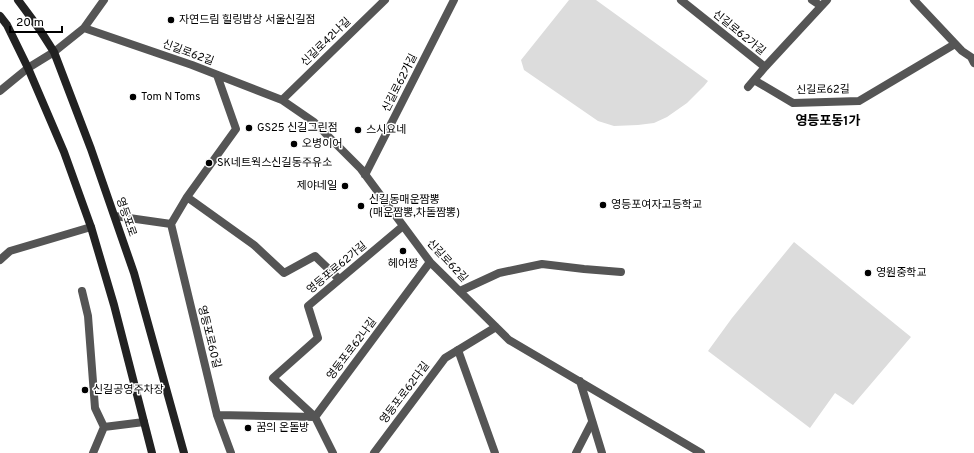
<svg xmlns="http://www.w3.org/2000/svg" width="974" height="453" viewBox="0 0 974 453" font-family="Overpass,'Noto Sans KR',sans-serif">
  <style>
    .green { fill: #dcdcdc }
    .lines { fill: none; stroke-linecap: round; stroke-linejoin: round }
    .service { stroke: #555; stroke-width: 8 }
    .minor { stroke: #555; stroke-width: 8 }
    .secondary { stroke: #222; stroke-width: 8 }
    .poi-dot { fill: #000; stroke: #fff; stroke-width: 1.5 }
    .labels { text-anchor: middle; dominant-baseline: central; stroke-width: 3; stroke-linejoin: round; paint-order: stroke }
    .poi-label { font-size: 11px; fill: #000; stroke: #fff; text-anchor: start }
    .street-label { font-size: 11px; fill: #000; stroke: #fff }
    .quarter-label { font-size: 13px; font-weight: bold; fill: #000; stroke: #fff }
  </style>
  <rect width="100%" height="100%" fill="#fff"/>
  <path class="green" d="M569 0H596L708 81 704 86 687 103 667 117 654 123 638 125 614 126 598 121 524 70 521 60Z
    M794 242 911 337 853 405 835 393 810 428 708 351 732 318Z"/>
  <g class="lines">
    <path class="service" d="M0 91 28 68
      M0 260 10 251 91 227
      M82 291 88 316 95 408 104 427
      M460 291 499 273 542 264 584 269 621 272
      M458 350 495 453
      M93 453 104 427 144 422
      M576 453 592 422"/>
    <path class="minor" d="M681 0 765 67
      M812 0 821 6
      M914 0 962 51 971 57 974 63
      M84 28 192 65 282 100 314 122 361 169 430 262 509 340 701 453
      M28 68 54 52 84 28 104 0
      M217 75 236 129 187 197 171 224 217 415 231 453
      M754 80 793 103 859 101 955 44
      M748 87 765 67 827 0
      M282 100 385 0
      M365 175 454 0
      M187 197 254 245 284 273 315 256 339 279
      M115 216 171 224
      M580 381 602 453
      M217 415 315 417
      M315 417 273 378 318 338 308 306 403 226
      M333 453 315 417 430 262
      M374 453 445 358 496 327"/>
    <path class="secondary" d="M18 0 38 27 54 52 91 149 134 273 184 453
      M0 16 7 25 28 68 64 152 91 227 114 305 152 453"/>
  </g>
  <g class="poi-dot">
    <circle cx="171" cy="20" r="4"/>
    <circle cx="133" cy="97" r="4"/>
    <circle cx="249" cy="128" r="4"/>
    <circle cx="358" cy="130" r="4"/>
    <circle cx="294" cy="144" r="4"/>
    <circle cx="209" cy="163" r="4"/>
    <circle cx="345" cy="186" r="4"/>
    <circle cx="603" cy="205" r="4"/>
    <circle cx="361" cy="206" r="4"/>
    <circle cx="403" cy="251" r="4"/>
    <circle cx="868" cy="273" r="4"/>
    <circle cx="85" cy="390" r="4"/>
    <circle cx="248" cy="428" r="4"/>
  </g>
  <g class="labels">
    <g class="poi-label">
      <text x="179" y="20">자연드림 힐링밥상 서울신길점</text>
      <text x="141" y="97">Tom N Toms</text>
      <text x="257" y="128">GS25 신길그린점</text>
      <text x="366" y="130">스시요네</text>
      <text x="302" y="144">오병이어</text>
      <text x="217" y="163">SK네트웍스신길동주유소</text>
      <text x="337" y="186" text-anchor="end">제야네일</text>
      <text x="369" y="200">신길동매운짬뽕<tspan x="369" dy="13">(매운짬뽕,차돌짬뽕)</tspan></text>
      <text x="611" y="205">영등포여자고등학교</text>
      <text x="403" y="264" text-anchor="middle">헤어짱</text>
      <text x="876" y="273">영원중학교</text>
      <text x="93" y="390">신길공영주차장</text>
      <text x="256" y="428">꿈의 온돌방</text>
    </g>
    <g class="street-label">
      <text transform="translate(739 33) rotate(39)">신길로62가길</text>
      <text transform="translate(326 42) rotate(-44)">신길로42나길</text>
      <text transform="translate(188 53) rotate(20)">신길로62길</text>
      <text transform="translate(400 83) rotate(-63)">신길로62가길</text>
      <text transform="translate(823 90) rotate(-1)">신길로62길</text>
      <text transform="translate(126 217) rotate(71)">영등포로</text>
      <text transform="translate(447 261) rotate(47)">신길로62길</text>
      <text transform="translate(337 268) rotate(-40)">영등포로62가길</text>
      <text transform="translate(209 337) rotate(76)">영등포로60길</text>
      <text transform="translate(352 349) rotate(-53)">영등포로62나길</text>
      <text transform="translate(405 393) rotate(-53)">영등포로62다길</text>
    </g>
    <g class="quarter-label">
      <text x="828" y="122">영등포동1가</text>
    </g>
  </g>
  <path d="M10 26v6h52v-6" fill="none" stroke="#000000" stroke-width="2"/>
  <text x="16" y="26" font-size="12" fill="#000000" stroke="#ffffff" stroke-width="3" paint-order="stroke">20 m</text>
</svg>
